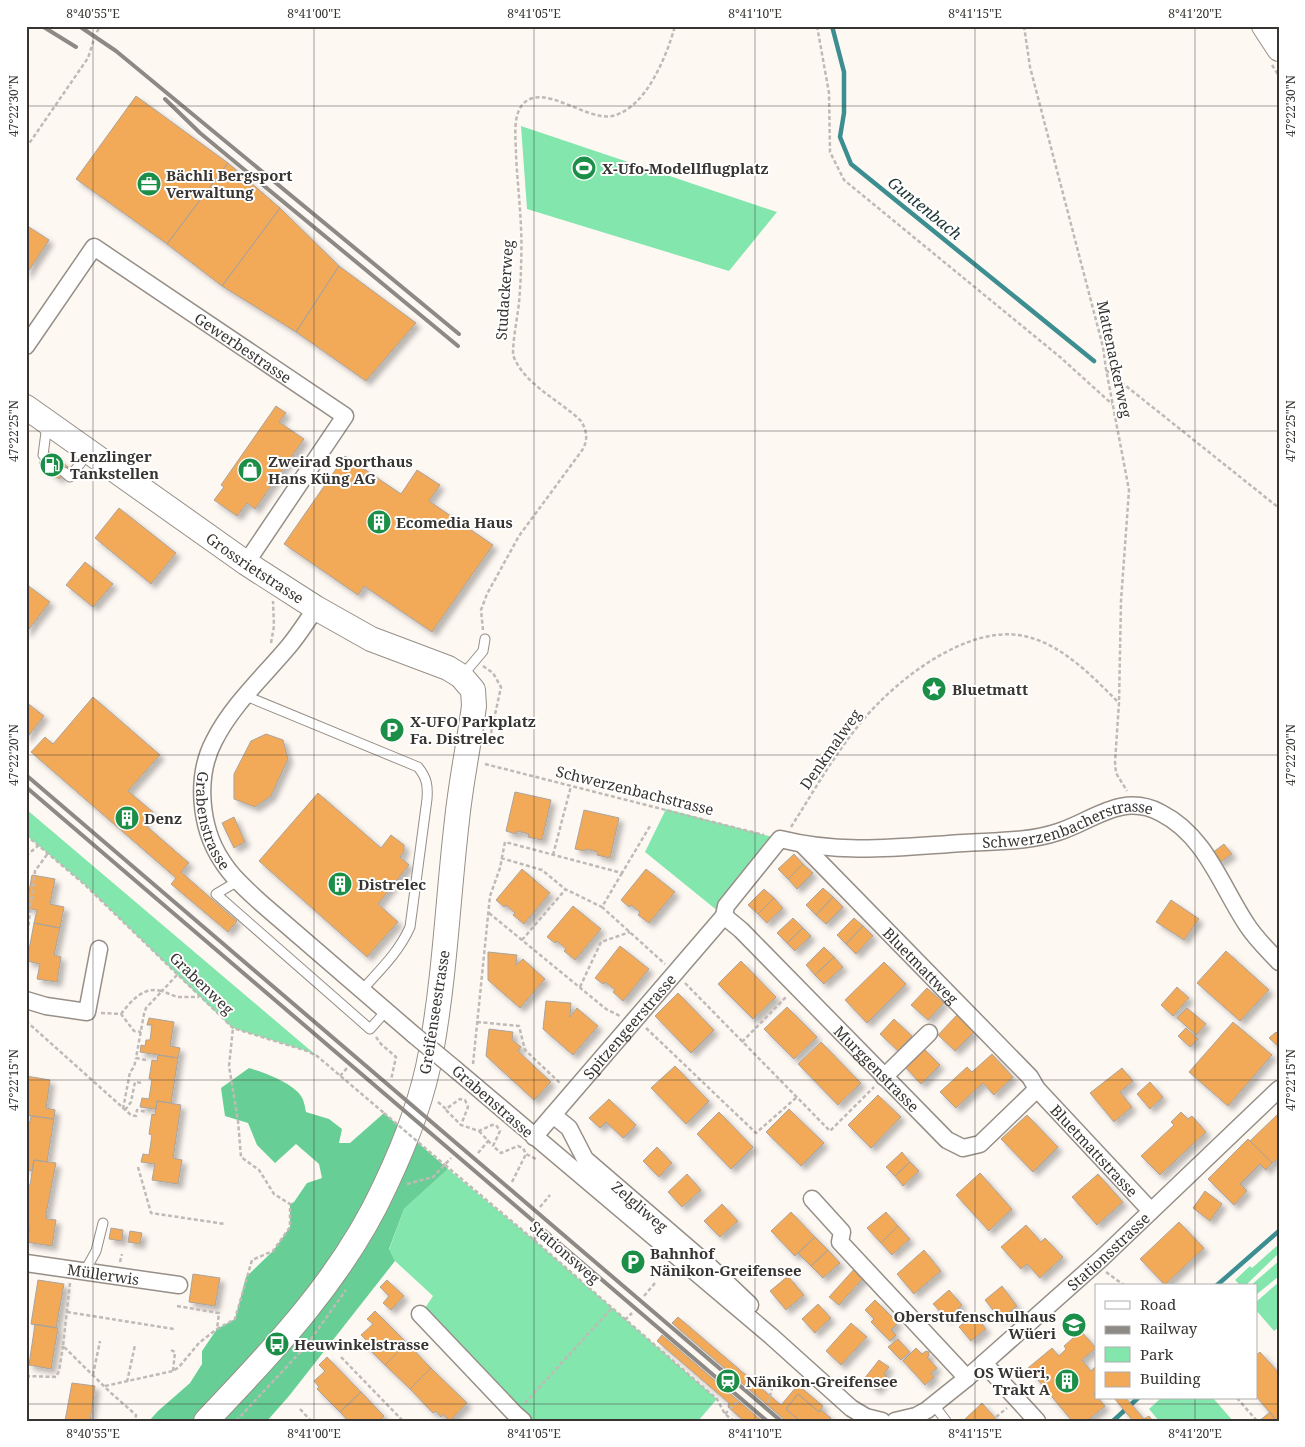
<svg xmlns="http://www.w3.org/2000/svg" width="1305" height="1447" viewBox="0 0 1305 1447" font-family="'Noto Serif',serif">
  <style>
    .green { fill: #83e6ad }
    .forest { fill: #67cf95 }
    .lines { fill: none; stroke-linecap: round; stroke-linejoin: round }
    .stream { stroke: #3c8e90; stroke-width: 4.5 }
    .building { fill: #f2aa59; stroke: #aba39b; filter: url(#shadow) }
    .lane-casing { stroke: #978f87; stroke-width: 11 }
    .street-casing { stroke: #978f87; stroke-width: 19 }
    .secondary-casing { stroke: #978f87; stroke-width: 26 }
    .path { stroke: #bfbab6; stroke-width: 2.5; stroke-dasharray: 4 2.5; stroke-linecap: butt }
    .lane { stroke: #fff; stroke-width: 9 }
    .street { stroke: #fff; stroke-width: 16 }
    .secondary { stroke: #fff; stroke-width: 24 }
    .rail { stroke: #8d8985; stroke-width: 4 }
    .street-bridge-casing { stroke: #978f87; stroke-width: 19; stroke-linecap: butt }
    .path-bridge { stroke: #bfbab6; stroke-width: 2.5; stroke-dasharray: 4 2.5; stroke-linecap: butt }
    .street-bridge { stroke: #fff; stroke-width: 16 }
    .ticks { fill: none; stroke: #373431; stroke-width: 1; stroke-opacity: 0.45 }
    .labels { text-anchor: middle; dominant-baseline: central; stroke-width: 4; stroke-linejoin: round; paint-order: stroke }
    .poi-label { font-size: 15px; font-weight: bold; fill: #373431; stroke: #fff; text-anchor: start }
    .street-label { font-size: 15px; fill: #373431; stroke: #fff }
    .water-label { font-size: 16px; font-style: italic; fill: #1a3334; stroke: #fff }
    .neatline { fill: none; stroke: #373431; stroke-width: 2 }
    .ticks-label { font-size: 12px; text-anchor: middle; fill: #373431 }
  </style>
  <defs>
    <filter id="shadow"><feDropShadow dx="4.5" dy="4.5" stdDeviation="2.5" flood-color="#0004"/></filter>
  </defs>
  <rect width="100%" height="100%" fill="#fef8f3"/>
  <path class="green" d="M521 126 777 212 729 271 527 209Z
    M26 809 317 1056 307 1051 233 1028 228 1024 84 884 26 835Z
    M666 809 780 839 724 916 645 852Z
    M448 1169 534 1240 717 1399 698 1421H523L421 1314 433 1296 395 1261 389 1250 404 1209Z
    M1279 1244V1253L1245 1286H1241L1235 1280 1250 1266 1252 1268Z
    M1279 1261V1276L1256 1295V1286H1250Z
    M1279 1282V1327L1274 1331 1256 1310V1302Z
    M1161 1398H1213L1233 1421H1159L1149 1409Z"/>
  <path class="forest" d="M249 1068C263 1072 293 1083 301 1096 304 1100 305 1107 306 1112L329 1119 342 1129 339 1143H350L384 1113 448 1169 404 1209 389 1249 395 1261 289 1396 267 1421H149L158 1411 190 1383 202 1364V1351L217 1329 235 1319 246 1277 273 1251 290 1227V1204L294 1202 307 1183 322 1178 319 1164 296 1144 275 1163 257 1145 248 1123 225 1116 221 1088Z"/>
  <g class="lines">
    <path class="stream" d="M832 26 844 72V113L840 137 851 164 1094 361
      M1216 1286 1279 1231
      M1113 1421 1138 1398"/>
  </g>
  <path class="building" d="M136 96 228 163 167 244 76 179Z
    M228 163 280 208 222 286 167 244Z
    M280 208 339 266 296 332 222 286Z
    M26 225 49 240 26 275Z
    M339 266 416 323 366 381 296 332Z
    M276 406 286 413 279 422 304 439 255 509 247 503 237 516 214 500 224 487 221 485Z
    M48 451 68 467 59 479 39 463Z
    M345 456 401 494 417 470 440 485 429 501 493 545 432 632 364 586 358 595 284 544Z
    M119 508 176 553 151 584 95 538Z
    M85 562 113 584 93 607 66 585Z
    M26 584 50 602 26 633Z
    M93 697 160 755 128 791 153 812 143 823 189 863 181 872 237 921 228 932 171 884 176 878 31 752 45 737 53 744Z
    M26 702 44 716 26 739Z
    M266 734 283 740 288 759 271 796 255 807 234 799V774L251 741Z
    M515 792 551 800 542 840 528 837 529 834 517 831 516 834 506 831Z
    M318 793 381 848 391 835 404 845V851L400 857 409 865 378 904 398 922 367 957 259 861Z
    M584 810 619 818 610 858 597 855 598 852 586 849 585 851 575 849Z
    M234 817 245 842 234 848 222 823Z
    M1224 844 1232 854 1219 863 1212 853Z
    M794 854 803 864 788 879 778 869Z
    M803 864 813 873 797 889 788 879Z
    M522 869 550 893 524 924 513 915 515 913 506 905 504 907 496 900Z
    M646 869 675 892 649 923 638 915 640 912 631 905 629 907 621 900Z
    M32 875 55 879 50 904 64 907 60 928 34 923 37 910 26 908Z
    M823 888 833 897 816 915 806 905Z
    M764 889 774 898 758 914 748 905Z
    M833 897 843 907 826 924 816 915Z
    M774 898 783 908 767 923 758 914Z
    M1171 900 1199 919 1184 940 1156 922Z
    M573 906 601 929 575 960 564 951 566 949 557 941 555 943 547 937Z
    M793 918 803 928 787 943 777 933Z
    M854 918 863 926 846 944 837 935Z
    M34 923 60 928 54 955 61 957 57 982 37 979 40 964 27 961Z
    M863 926 873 936 856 954 846 944Z
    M803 928 811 936 795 951 787 943Z
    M620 946 649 969 623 1001 613 992 615 990 605 982 603 984 595 978Z
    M824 947 834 957 815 975 806 965Z
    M1226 951 1269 990 1240 1021 1197 983Z
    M488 952 517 955 516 965 523 959 545 979 520 1008 488 980Z
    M834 957 843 967 824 984 815 975Z
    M741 961 776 997 753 1019 718 984Z
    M884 962 906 984 867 1023 845 1000Z
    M1177 987 1189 998 1173 1016 1161 1005Z
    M927 988 944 1003 928 1020 911 1005Z
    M678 993 714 1030 691 1053 655 1016Z
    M546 1001 571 1003 570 1017 577 1008 598 1026 573 1055 543 1029Z
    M787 1007 817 1037 794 1059 764 1029Z
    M1187 1008 1206 1024 1196 1035 1177 1018Z
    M957 1015 974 1032 955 1051 938 1035Z
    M149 1018 174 1022 170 1046 180 1048 178 1058 140 1052 141 1045 145 1046 146 1040H150L152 1025H147Z
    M894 1019 912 1036 898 1051 880 1034Z
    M1233 1022 1272 1055 1228 1106 1189 1072Z
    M1186 1028 1198 1039 1190 1047 1178 1036Z
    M489 1029 513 1032 512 1040 521 1047 518 1051 551 1082 534 1100 486 1056Z
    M1276 1032 1279 1035V1047L1269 1038Z
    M821 1042 861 1083 838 1105 798 1064Z
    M922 1047 940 1065 921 1084 903 1065Z
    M992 1054 1013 1077 994 1095 983 1083 956 1108 940 1092 967 1067 972 1072Z
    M158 1055 178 1058 171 1103 157 1101 156 1109 140 1107 142 1098 149 1099 152 1079H149L152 1060 157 1061Z
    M675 1066 709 1101 686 1124 651 1088Z
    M1122 1068 1133 1081 1120 1092 1132 1107 1114 1122 1090 1093Z
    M26 1076 50 1080 46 1108 55 1110 54 1119 26 1115Z
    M1150 1082 1163 1097 1150 1109 1137 1094Z
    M878 1095 901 1117 871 1148 848 1125Z
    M609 1099 636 1125 623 1138 606 1122 600 1128 589 1118Z
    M157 1101 181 1105 173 1158 182 1160 178 1184 152 1180 155 1164 141 1162 143 1154 149 1155 152 1135 149 1134 152 1114 155 1115Z
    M789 1109 824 1143 801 1166 766 1132Z
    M719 1112 753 1147 731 1169 697 1134Z
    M1181 1112 1188 1119 1192 1116 1206 1132 1160 1175 1141 1156 1174 1125 1171 1122Z
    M1279 1113V1158L1272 1163 1250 1141Z
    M1027 1115 1058 1147 1033 1172 1001 1139Z
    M31 1116 54 1119 47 1162 34 1160 32 1171 26 1170V1122H30Z
    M1248 1139 1272 1163 1266 1170 1260 1164 1240 1184 1247 1191 1234 1205 1208 1179Z
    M657 1147 672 1163 659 1177 643 1161Z
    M902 1152 910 1162 895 1176 886 1167Z
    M34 1160 56 1163 46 1214 47 1219 56 1220 52 1246 26 1242V1233H29L30 1226 26 1225V1185H30Z
    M910 1162 919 1171 903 1186 895 1176Z
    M980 1173 1012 1209 989 1231 956 1195Z
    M687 1174 701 1190 682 1207 668 1192Z
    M1098 1174 1123 1202 1097 1225 1072 1197Z
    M1205 1191 1222 1204 1210 1221 1193 1208Z
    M722 1204 738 1221 720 1237 704 1221Z
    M791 1212 815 1237 795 1256 771 1231Z
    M886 1212 898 1226 881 1243 867 1228Z
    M1179 1222 1204 1248 1165 1285 1140 1259Z
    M1026 1225 1041 1242 1045 1238 1063 1257 1040 1278 1027 1264 1021 1269 1001 1247Z
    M898 1226 910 1239 892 1255 881 1243Z
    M111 1228 123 1230 122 1241 109 1239Z
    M130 1231 142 1233 140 1244 128 1242Z
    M815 1237 828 1250 811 1266 798 1253Z
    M828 1250 840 1263 823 1278 811 1266Z
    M924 1250 941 1271 914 1294 897 1274Z
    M856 1267 866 1275 839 1305 829 1297Z
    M193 1274 220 1278 215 1306 189 1302Z
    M788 1276 804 1295 786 1310 770 1291Z
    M38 1280 64 1284 56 1328 31 1324Z
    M387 1280 404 1296 391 1310 383 1303 389 1296 380 1287Z
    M1002 1286 1017 1306 1000 1319 985 1300Z
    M949 1290 962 1305 947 1319 933 1304Z
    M875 1300 898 1323 891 1330 896 1335 890 1341 871 1322 874 1319 865 1310Z
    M818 1304 831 1318 815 1333 802 1319Z
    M375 1311 407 1343 385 1365 363 1343 366 1340 361 1335 373 1324 367 1319Z
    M974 1314 986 1329 971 1341 959 1327Z
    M678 1317 781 1405 798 1385 823 1406 819 1412 798 1394 786 1409 800 1421H786L672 1323Z
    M851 1323 867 1337 841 1365 826 1351Z
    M35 1324 58 1328 51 1369 29 1365Z
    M1081 1331 1096 1348 1082 1360 1091 1371 1096 1366V1391L1094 1393 1096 1398H1098L1105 1406 1087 1421H1072L1028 1368 1052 1348 1059 1356 1066 1349 1064 1346Z
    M662 1335 762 1421H744L728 1407 729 1403 657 1341Z
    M898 1339 910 1352 901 1360 888 1347Z
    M407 1343 431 1368 410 1389 385 1365Z
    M916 1348 922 1354 926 1351 929 1352V1356L927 1357 937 1368 931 1373 934 1377 925 1385 903 1361Z
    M1260 1352 1279 1373V1421H1273L1275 1419 1256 1396V1355Z
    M327 1357 361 1392 340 1412 317 1389 319 1387 314 1381 325 1371 319 1365Z
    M879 1360 889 1367 884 1374 887 1377 877 1390 864 1379Z
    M431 1368 467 1403 450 1421 443 1414 441 1417 436 1411 433 1413 410 1389Z
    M72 1383 95 1386 90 1421H65Z
    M361 1392 384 1416 379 1421H348L340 1412Z
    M798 1394 819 1412 821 1410 831 1418 828 1421H800L786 1409Z
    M1114 1398H1126L1144 1419 1149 1416 1153 1421H1133Z
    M982 1403 998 1421H963Z
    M1270 1412 1275 1419 1273 1421H1259Z"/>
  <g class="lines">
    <defs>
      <path id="lane" d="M44 456 43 455 47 425
        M64 472 70 477 88 453
        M462 676 483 651 485 639
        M246 696 418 767C427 778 428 786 427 799L410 927C399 952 380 970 362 990
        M238 881 216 894 370 1029 387 1010
        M85 1271 96 1251 103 1223
        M934 1405 946 1421"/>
      <g id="street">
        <path id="s1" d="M26 346 94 247 345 416 246 563"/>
        <path id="s2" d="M316 608C307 621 299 634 289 646 264 676 232 705 214 741 195 777 200 828 222 861 232 877 247 890 261 903L414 1035"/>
        <path id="s3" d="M802 844 1030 1077 1037 1089 1151 1211"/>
        <path id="s4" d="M724 916 726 906 780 839C844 855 900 847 964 843 995 841 1028 842 1058 832 1093 821 1122 792 1161 813 1206 836 1221 886 1247 925 1256 939 1268 950 1279 962"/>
        <path id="s5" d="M724 916 741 930 947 1140 963 1148 980 1144 1037 1089"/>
        <path d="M26 1000 46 1006 87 1012 99 949"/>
        <path d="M455 1069 771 1336 851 1408 866 1417 882 1421"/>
        <path d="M884 1077 929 1033"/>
        <path id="s6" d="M553 1115 569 1128 585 1159 707 1264 750 1305"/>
        <path id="s7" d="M534 1137 724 916"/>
        <path d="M812 1199 842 1232 840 1242 967 1378"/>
        <path id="s8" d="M26 1263 179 1285"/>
        <path d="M420 1314 515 1414 523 1421"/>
        <path d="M984 1363 1037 1421"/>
        <path id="s9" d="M895 1421 916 1416 927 1410 967 1378 1102 1258 1279 1089"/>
      </g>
      <g id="secondary">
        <path d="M1264 26 1279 49"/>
        <path id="s10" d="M26 407 246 563 316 608 371 639 448 668 461 676 473 690 474 706C469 744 461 781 457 820 448 897 445 975 431 1052 423 1098 405 1144 385 1186 344 1276 274 1350 206 1421"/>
      </g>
    </defs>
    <use href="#lane" class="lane-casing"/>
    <use href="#street" class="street-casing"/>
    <use href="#secondary" class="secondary-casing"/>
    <path class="path" d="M817 26 829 93 830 152 844 180 1060 357 1112 404
      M1024 26 1030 67 1103 347 1106 369 1129 490 1121 601 1119 703
      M1272 65 1279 76
      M26 148 88 58 95 36 100 26
      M1106 370 1279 508
      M483 630 481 610 487 594 519 536 583 449C588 439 587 431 581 421 560 400 524 385 513 355 513 338 517 320 519 303 520 290 521 277 521 265 523 228 518 192 516 155 516 140 512 116 523 104 543 82 586 121 612 116 646 109 667 55 675 26
      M271 643 274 626 273 601
      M483 666 493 673 501 687 488 747
      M485 764 764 835
      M791 827C814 791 835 753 863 720 897 679 971 621 1028 637 1064 646 1094 678 1119 703L1115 762 1116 773 1127 791
      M26 835 84 884 233 1028 307 1051 317 1056 384 1113
      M553 855 571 786
      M26 856 39 845
      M501 858 542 870 565 889 602 907
      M622 873 602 907 665 964
      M489 913 606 1009 620 1016
      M522 940 565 890
      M26 945 35 871 48 853
      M177 975 162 991 177 997H199
      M685 983 830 1131 874 1087
      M580 987 601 942 630 932
      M101 1013 121 1014 134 1031 141 1032
      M121 1014C131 1001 143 986 162 991
      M26 1021 131 1115 136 1116 137 1110 147 1112
      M477 1022 519 1026 525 1050 561 1084
      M646 1028 756 1133 797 1097
      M376 1037 381 1044 396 1057 391 1080
      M742 1042 787 996
      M146 1060 136 1058 144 1014 146 1008 162 991
      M473 1064 490 896 500 868 505 842 622 873 650 826
      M340 1076 347 1068
      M438 1102 446 1109 460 1099 465 1100 468 1107 461 1125 479 1131 492 1125H496L500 1131 493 1146 501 1153 518 1146 523 1148 526 1154 538 1160
      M123 1109 130 1072 134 1067 136 1058
      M125 1110 131 1102 135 1082 142 1083
      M446 1110 461 1125
      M479 1131 493 1146
      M478 1153 489 1140
      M445 1165 534 1240 717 1399 725 1414 734 1421
      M138 1167 151 1213 225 1224
      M512 1182 526 1154
      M407 1184 433 1177 451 1158
      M540 1207 550 1195
      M534 1240 539 1233
      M120 1262 122 1254
      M1106 1272 1125 1286
      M70 1283 63 1346 111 1393 136 1415 135 1421
      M644 1296 655 1283
      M177 1306 219 1313 217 1329 235 1319 252 1260 273 1251 290 1227V1204L274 1194 259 1170 241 1157 238 1121 229 1066 233 1028
      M67 1312 174 1329
      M625 1320 632 1313
      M171 1350 175 1352 173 1371
      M341 1357 403 1421
      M93 1375 100 1341
      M26 1376 56 1377 59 1371 63 1346
      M127 1382 135 1345
      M105 1386 173 1371 179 1367 199 1343 217 1329
      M1237 1398 1257 1421
      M525 1403 612 1308
      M768 1403 773 1385
      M300 1409 311 1421
      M725 1414 737 1402
      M996 1417 1007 1408
      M236 1421 306 1346 346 1290"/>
    <use href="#lane" class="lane"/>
    <use href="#street" class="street"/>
    <use href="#secondary" class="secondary"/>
    <path class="rail" d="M42 26 76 47
      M79 26 116 51 459 334
      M165 99 200 133 458 346
      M26 775 781 1421
      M26 787 767 1421"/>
    <defs>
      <path id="street-bridge" d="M414 1035 455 1069"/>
    </defs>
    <use href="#street-bridge" class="street-bridge-casing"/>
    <path class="path-bridge" d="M384 1113 445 1165"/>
    <use href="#street-bridge" class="street-bridge"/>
  </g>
  <path class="ticks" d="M93 26V1421M314 26V1421M534 26V1421M755 26V1421M975 26V1421M1195 26V1286M26 106H1279M26 431H1279M26 755H1279M26 1080H1279M1195 1398V1421M26 1404H1279"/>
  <defs>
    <symbol id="stadium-disc" viewBox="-11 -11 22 22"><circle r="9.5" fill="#1b8e47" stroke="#fff"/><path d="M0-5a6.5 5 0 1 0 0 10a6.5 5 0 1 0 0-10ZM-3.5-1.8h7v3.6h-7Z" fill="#fff"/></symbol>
    <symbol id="office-disc" viewBox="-11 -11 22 22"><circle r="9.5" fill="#1b8e47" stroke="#fff"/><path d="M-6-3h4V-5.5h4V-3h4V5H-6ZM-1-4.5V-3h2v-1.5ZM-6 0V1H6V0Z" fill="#fff"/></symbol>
    <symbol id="fuel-disc" viewBox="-11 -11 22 22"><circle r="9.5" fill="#1b8e47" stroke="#fff"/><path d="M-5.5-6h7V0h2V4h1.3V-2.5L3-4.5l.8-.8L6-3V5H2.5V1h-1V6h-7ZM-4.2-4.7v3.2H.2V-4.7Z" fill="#fff"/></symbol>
    <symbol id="shop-disc" viewBox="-11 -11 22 22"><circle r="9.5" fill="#1b8e47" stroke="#fff"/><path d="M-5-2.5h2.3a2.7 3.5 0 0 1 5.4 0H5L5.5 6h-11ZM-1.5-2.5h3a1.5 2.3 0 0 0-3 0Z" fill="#fff"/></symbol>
    <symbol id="building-disc" viewBox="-11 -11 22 22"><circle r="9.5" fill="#1b8e47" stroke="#fff"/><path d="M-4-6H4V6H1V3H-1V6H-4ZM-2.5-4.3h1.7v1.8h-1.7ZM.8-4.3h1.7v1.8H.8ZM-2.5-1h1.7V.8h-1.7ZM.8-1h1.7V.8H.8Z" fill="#fff"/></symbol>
    <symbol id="sight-disc" viewBox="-11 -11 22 22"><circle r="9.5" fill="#1b8e47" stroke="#fff"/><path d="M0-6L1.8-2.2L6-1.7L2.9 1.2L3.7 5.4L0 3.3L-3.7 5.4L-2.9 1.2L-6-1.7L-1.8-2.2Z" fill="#fff"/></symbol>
    <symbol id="parking-disc" viewBox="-11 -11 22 22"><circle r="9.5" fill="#1b8e47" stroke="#fff"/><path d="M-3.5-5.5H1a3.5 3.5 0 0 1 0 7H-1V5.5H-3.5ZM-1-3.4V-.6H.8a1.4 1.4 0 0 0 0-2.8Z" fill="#fff"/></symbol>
    <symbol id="school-disc" viewBox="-11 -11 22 22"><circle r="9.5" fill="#1b8e47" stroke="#fff"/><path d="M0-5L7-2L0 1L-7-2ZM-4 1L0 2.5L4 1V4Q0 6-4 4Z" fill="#fff"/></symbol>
    <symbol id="bus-disc" viewBox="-11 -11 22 22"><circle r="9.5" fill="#1b8e47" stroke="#fff"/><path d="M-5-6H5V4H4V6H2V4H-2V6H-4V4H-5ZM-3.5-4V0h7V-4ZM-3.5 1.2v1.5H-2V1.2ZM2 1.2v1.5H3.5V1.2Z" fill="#fff"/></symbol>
    <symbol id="station-disc" viewBox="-11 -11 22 22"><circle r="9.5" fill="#1b8e47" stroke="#fff"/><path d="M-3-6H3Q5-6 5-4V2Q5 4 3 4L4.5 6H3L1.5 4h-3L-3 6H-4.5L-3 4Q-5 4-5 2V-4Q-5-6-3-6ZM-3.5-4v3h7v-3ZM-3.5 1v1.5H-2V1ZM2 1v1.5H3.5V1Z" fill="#fff"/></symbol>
  </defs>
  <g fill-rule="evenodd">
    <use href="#stadium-disc" x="570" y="154" width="28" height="28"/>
    <use href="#office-disc" x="135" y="170" width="28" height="28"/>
    <use href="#fuel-disc" x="38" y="451" width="28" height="28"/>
    <use href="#shop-disc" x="236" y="456" width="28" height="28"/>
    <use href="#building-disc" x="365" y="508" width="28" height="28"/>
    <use href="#sight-disc" x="920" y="675" width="28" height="28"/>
    <use href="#parking-disc" x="378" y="716" width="28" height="28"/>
    <use href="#building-disc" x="113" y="804" width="28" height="28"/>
    <use href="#building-disc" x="326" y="870" width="28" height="28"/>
    <use href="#parking-disc" x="619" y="1248" width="28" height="28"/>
    <use href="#school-disc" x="1060" y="1311" width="28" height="28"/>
    <use href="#bus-disc" x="263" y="1330" width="28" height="28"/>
    <use href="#station-disc" x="714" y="1367" width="28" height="28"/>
    <use href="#building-disc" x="1053" y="1367" width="28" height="28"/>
  </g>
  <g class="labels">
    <g class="poi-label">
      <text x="602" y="168">X-Ufo-Modellflugplatz</text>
      <text x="166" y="175">Bächli Bergsport<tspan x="166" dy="17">Verwaltung</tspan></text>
      <text x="70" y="456">Lenzlinger<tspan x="70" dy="17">Tankstellen</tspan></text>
      <text x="268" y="461">Zweirad Sporthaus<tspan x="268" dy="17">Hans Küng AG</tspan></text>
      <text x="396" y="522">Ecomedia Haus</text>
      <text x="952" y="689">Bluetmatt</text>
      <text x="410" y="721">X-UFO Parkplatz<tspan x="410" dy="17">Fa. Distrelec</tspan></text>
      <text x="144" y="818">Denz</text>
      <text x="358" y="884">Distrelec</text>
      <text x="650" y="1253">Bahnhof<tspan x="650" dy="17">Nänikon-Greifensee</tspan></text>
      <text x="1056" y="1316" text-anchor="end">Oberstufenschulhaus<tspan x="1056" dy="17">Wüeri</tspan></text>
      <text x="294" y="1344">Heuwinkelstrasse</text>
      <text x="1050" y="1372" text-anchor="end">OS Wüeri,<tspan x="1050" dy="17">Trakt A</tspan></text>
      <text x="746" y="1381">Nänikon-Greifensee</text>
    </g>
    <g class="street-label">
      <text transform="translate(504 290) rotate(-86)">Studackerweg</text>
      <text stroke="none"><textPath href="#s1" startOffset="300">Gewerbestrasse</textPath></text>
      <text transform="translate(1115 359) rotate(78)">Mattenackerweg</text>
      <text stroke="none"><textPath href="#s10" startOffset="280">Grossrietstrasse</textPath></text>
      <text transform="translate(830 749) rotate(-55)">Denkmalweg</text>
      <text transform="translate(635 790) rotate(14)">Schwerzenbachstrasse</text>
      <text stroke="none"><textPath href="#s2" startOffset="251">Grabenstrasse</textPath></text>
      <text stroke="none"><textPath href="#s4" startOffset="388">Schwerzenbacherstrasse</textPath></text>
      <text stroke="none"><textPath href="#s3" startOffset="170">Bluetmattweg</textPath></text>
      <text transform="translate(202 983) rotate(44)">Grabenweg</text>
      <text transform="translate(434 1012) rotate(-81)">Greifenseestrasse</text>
      <text stroke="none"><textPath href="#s7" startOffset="146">Spitzengeerstrasse</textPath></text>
      <text stroke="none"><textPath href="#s5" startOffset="216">Murggenstrasse</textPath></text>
      <text transform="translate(493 1101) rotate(41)">Grabenstrasse</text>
      <text stroke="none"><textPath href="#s3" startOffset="424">Bluetmattstrasse</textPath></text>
      <text stroke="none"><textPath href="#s6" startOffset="128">Zelgliweg</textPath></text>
      <text stroke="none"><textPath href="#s9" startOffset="275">Stationsstrasse</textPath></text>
      <text transform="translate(565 1252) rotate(41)">Stationsweg</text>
      <text stroke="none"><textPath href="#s8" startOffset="78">Müllerwis</textPath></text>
    </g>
    <g class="water-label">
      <text transform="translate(925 208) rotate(39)">Guntenbach</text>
    </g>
  </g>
  <rect width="1305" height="1447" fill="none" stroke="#ffffff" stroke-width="55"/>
  <rect x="1095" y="1284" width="162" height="115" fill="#ffffff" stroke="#afaead"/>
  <rect x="1105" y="1301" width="25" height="8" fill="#ffffff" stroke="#afaead"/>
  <text x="1140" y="1310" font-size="15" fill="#373431">Road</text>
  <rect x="1105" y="1326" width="25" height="8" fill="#8d8985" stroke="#afaead"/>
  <text x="1140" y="1334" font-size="15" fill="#373431">Railway</text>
  <rect x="1105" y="1347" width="25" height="15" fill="#83e6ad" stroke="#afaead"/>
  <text x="1140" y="1360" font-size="15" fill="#373431">Park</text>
  <rect x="1105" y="1372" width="25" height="15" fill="#f2aa59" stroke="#afaead"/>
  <text x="1140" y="1384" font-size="15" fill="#373431">Building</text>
  <rect x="28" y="28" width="1250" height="1392" class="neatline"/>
  <g class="ticks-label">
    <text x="93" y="18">8°40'55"E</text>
    <text x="314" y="18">8°41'00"E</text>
    <text x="534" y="18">8°41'05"E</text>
    <text x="755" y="18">8°41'10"E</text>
    <text x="975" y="18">8°41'15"E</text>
    <text x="1195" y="18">8°41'20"E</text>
    <text transform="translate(14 106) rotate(-90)" y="4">47°22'30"N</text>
    <text transform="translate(1291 106) rotate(-90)" y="4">47°22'30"N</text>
    <text transform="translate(14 431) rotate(-90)" y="4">47°22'25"N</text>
    <text transform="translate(1291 431) rotate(-90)" y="4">47°22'25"N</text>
    <text transform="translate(14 755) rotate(-90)" y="4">47°22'20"N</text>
    <text transform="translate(1291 755) rotate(-90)" y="4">47°22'20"N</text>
    <text transform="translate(14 1080) rotate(-90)" y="4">47°22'15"N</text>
    <text transform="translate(1291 1080) rotate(-90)" y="4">47°22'15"N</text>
    <text x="93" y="1438">8°40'55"E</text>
    <text x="314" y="1438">8°41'00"E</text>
    <text x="534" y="1438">8°41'05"E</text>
    <text x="755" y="1438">8°41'10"E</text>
    <text x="975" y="1438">8°41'15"E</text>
    <text x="1195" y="1438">8°41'20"E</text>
  </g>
</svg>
